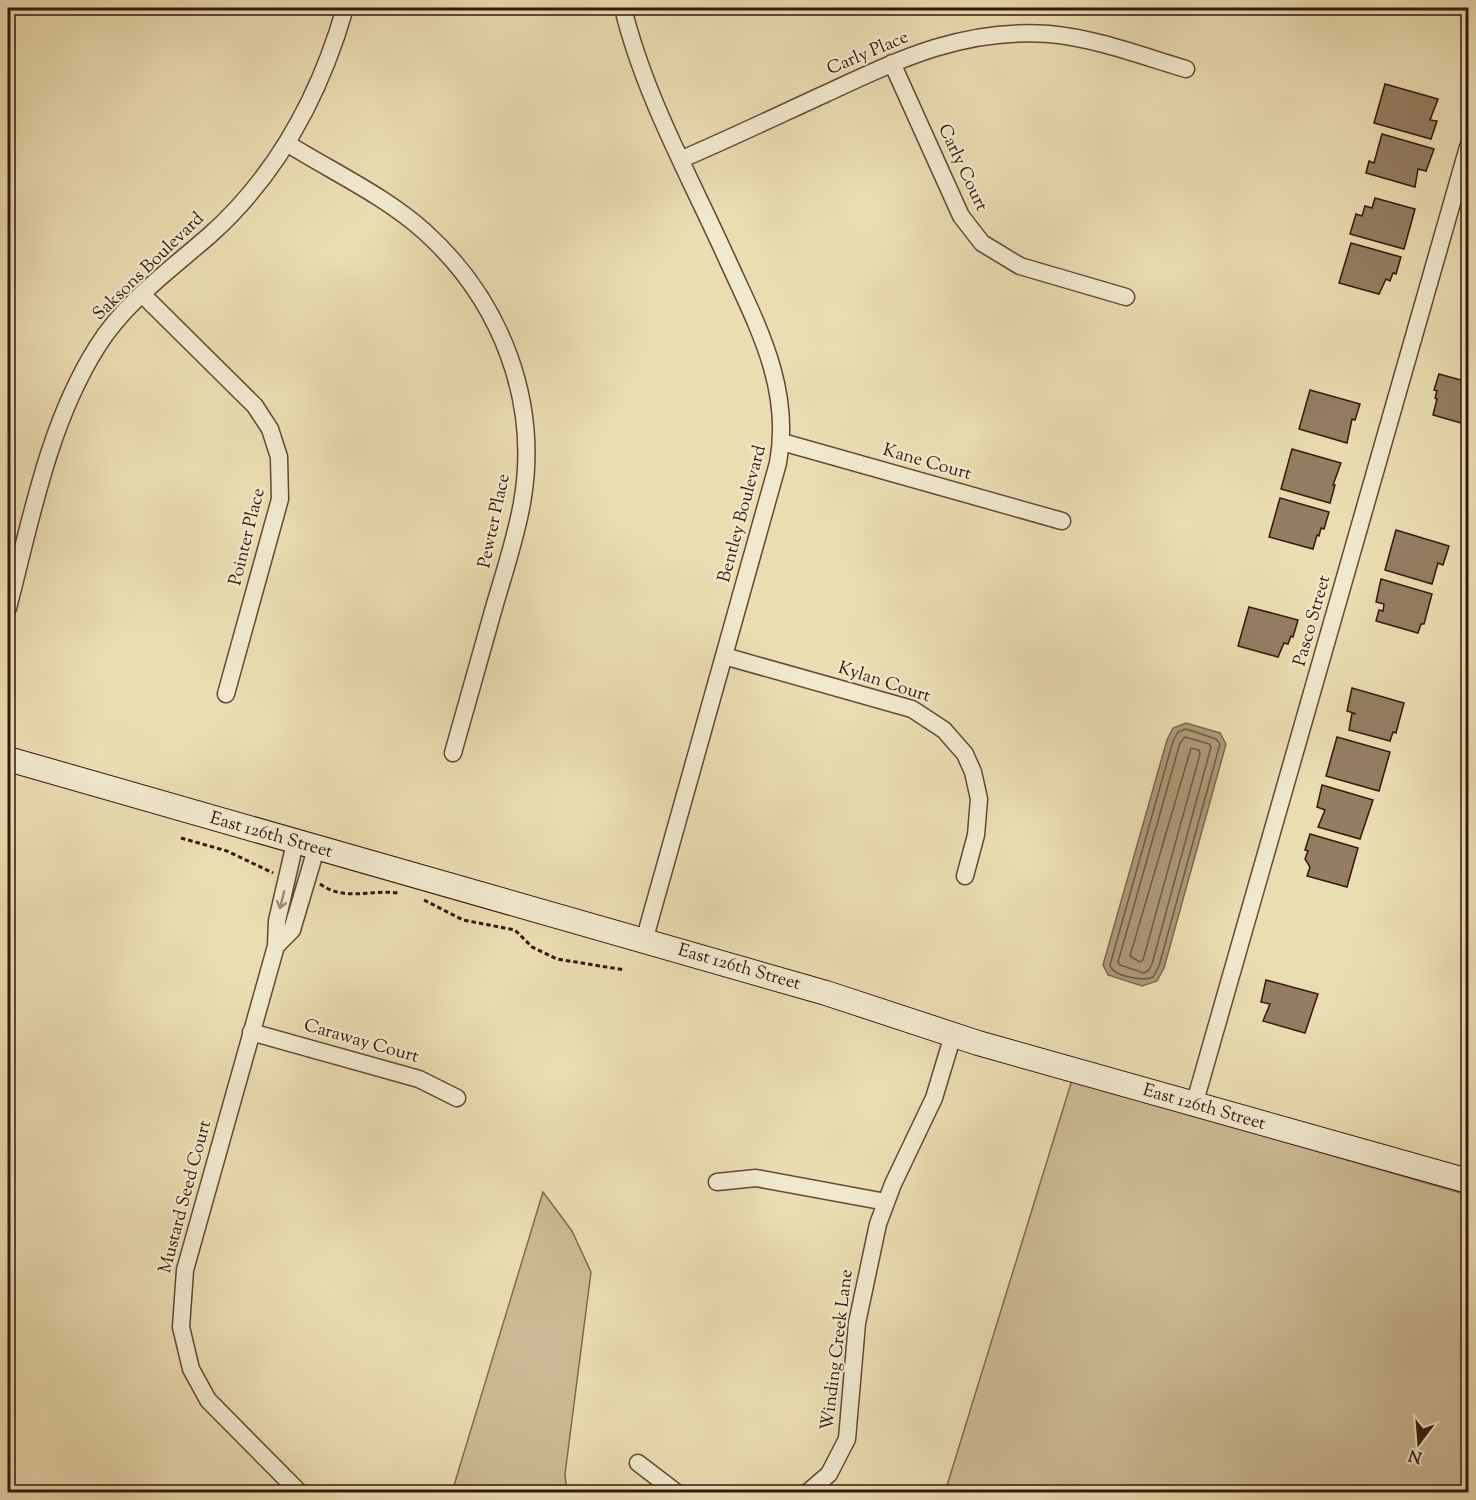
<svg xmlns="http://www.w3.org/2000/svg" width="1476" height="1500" viewBox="0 0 1476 1500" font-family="'Sorts Mill Goudy',serif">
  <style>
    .green { fill: #ccbb96; stroke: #806950; stroke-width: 1.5 }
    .water { fill: #ad9a79; stroke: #7d664d; stroke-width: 1.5 }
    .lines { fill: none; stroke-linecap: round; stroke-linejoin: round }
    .shore { stroke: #715842; stroke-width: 1.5 }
    .building { fill: #947e62; stroke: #35170b; stroke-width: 1.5 }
    .minor-casing { stroke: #624835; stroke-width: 19 }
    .secondary-casing { stroke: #35170b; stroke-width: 26 }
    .path { stroke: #35170b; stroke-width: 3; stroke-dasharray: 4.5 3; stroke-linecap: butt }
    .minor { stroke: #f2e9cd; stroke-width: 16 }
    .secondary { stroke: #f2e9cd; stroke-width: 24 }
    .oneway { stroke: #9d8a76 }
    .labels { text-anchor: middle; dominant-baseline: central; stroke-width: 4.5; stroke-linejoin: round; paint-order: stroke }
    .street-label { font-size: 18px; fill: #35170b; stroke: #f2e9cd }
  </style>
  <rect width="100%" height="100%" fill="#ebddb2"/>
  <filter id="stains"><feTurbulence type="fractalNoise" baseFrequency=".00333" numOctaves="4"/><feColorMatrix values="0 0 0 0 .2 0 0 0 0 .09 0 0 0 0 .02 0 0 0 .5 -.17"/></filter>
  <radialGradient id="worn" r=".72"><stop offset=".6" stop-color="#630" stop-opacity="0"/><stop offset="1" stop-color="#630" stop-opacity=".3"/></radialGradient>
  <path class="green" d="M1072 1080 1468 1195V1492H945Z
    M543 1192 572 1231 591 1272 565 1474 567 1492H452Z"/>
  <path class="water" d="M1186 723 1220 733 1226 744 1164 968 1157 981 1142 986 1108 975 1103 965 1167 740 1173 728Z"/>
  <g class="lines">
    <path class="shore" d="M1186 729 1216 739 1220 744 1159 966 1153 977C1144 982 1112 976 1110 965L1173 741 1178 732Z
      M1185 737 1209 744 1211 747 1152 964 1149 970 1144 973 1120 965 1118 962 1180 743Z
      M1191 748 1199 750 1200 754 1143 960 1140 962 1130 956Z"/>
  </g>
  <path class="building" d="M1385 84 1438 99 1430 120 1437 121 1431 139 1374 123Z
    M1382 134 1434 149 1426 171 1418 169 1415 187 1366 173 1369 161 1374 163Z
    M1375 198 1415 209 1404 249 1350 234 1356 214 1362 216 1365 206 1372 208Z
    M1351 243 1401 257 1396 274 1393 273 1390 281 1386 279 1379 294 1339 283Z
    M1439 374 1468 382V425L1433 415 1437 399 1435 398 1437 391 1434 390Z
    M1310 390 1360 404 1355 420 1352 419 1347 443 1299 429Z
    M1292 449 1341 463 1333 485H1335L1330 503 1281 489Z
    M1280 498 1329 512 1324 529 1321 528 1319 536 1317 535 1313 549 1269 537Z
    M1396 530 1449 546 1443 565 1438 563 1432 584 1385 570Z
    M1381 579 1432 594 1424 624H1421L1418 633 1376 621 1379 610 1383 611 1384 604 1376 602Z
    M1249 607 1298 620 1293 637 1291 636 1288 644 1284 643 1278 657 1238 646Z
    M1352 688 1404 703 1396 733 1393 732 1390 741 1349 730 1352 713 1356 714 1347 711Z
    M1337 737 1390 752 1379 791 1326 776Z
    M1322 785 1373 800 1360 839 1318 827 1325 810 1317 807Z
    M1310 834 1358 848 1347 887 1307 876 1310 867 1305 859 1308 851 1305 850Z
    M1266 980 1318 994 1305 1033 1263 1021 1270 1004 1261 1002Z"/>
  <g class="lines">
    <defs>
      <path id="minor" d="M623 8C644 95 690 177 727 259 757 325 792 388 778 463L644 941
        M892 63 961 216 982 243 1020 266 1126 297
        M288 144C333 172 385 196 425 232 501 301 540 401 522 503 516 537 505 570 495 604 481 653 467 703 453 753
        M682 159C731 138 779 115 827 93 902 58 965 28 1049 34 1095 38 1142 56 1186 69
        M143 295 255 406 270 429 279 457 280 499 226 694
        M782 442 1062 521
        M8 608C31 520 48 425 97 347 125 302 171 269 210 235 278 174 320 95 345 8
        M724 656 912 709 944 730 965 754 973 772 979 799 976 835 965 876
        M295 843 277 921 276 946 292 930 316 849
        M276 946 185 1270 181 1327 191 1369 208 1400 299 1492
        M251 1032 419 1079 457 1098
        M1194 1105 1468 147
        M717 1182 756 1178 886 1202
        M638 1463 676 1492
        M808 1492 829 1474 847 1439 857 1323 878 1224 893 1184 934 1098 953 1035"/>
      <path id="secondary" d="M8 759 826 993 978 1043 1468 1181"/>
    </defs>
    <use href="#minor" class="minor-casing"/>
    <use href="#secondary" class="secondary-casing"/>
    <path class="path" d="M181 838 227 851 273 873
      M320 884C345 902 371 889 398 893
      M424 900 463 920 515 930 532 947 557 959 625 970"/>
    <use href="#minor" class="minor"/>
    <use href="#secondary" class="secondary"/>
  </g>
  <defs><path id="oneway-shaft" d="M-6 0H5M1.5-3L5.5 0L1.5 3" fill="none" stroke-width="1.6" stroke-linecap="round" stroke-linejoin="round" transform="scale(1.5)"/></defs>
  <use class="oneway" href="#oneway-shaft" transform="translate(282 900) rotate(104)"/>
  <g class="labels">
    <g class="street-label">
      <text transform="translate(868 54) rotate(-23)">Carly Place</text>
      <text transform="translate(962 168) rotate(65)">Carly Court</text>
      <text transform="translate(149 267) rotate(-44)">Saksons Boulevard</text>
      <text transform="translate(927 463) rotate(16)">Kane Court</text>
      <text transform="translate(743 514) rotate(-75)">Bentley Boulevard</text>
      <text transform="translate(495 521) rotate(-78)">Pewter Place</text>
      <text transform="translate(248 537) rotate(-76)">Pointer Place</text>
      <text transform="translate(1313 621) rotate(-74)">Pasco Street</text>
      <text transform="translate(884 683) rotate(18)">Kylan Court</text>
      <text transform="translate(271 836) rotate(16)">East 126th Street</text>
      <text transform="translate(739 968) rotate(16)">East 126th Street</text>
      <text transform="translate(361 1042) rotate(16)">Caraway Court</text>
      <text transform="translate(1204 1108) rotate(16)">East 126th Street</text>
      <text transform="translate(186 1197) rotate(-75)">Mustard Seed Court</text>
      <text transform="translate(838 1350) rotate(-83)">Winding Creek Lane</text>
    </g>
  </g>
  <rect width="1476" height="1500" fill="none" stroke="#ebddb2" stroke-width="30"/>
  <rect x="9" y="9" width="1458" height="1482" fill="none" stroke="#35170b" stroke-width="3"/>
  <rect x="15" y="15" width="1446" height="1470" fill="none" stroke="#35170b" stroke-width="1.5"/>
  <g transform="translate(1419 1443) rotate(196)" stroke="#f2e9cd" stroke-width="4.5" paint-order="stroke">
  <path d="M0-4.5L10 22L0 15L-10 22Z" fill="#35170b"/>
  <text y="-9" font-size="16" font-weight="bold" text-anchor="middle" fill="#35170b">N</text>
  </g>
  <rect width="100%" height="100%" filter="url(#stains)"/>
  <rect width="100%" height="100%" fill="url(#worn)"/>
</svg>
